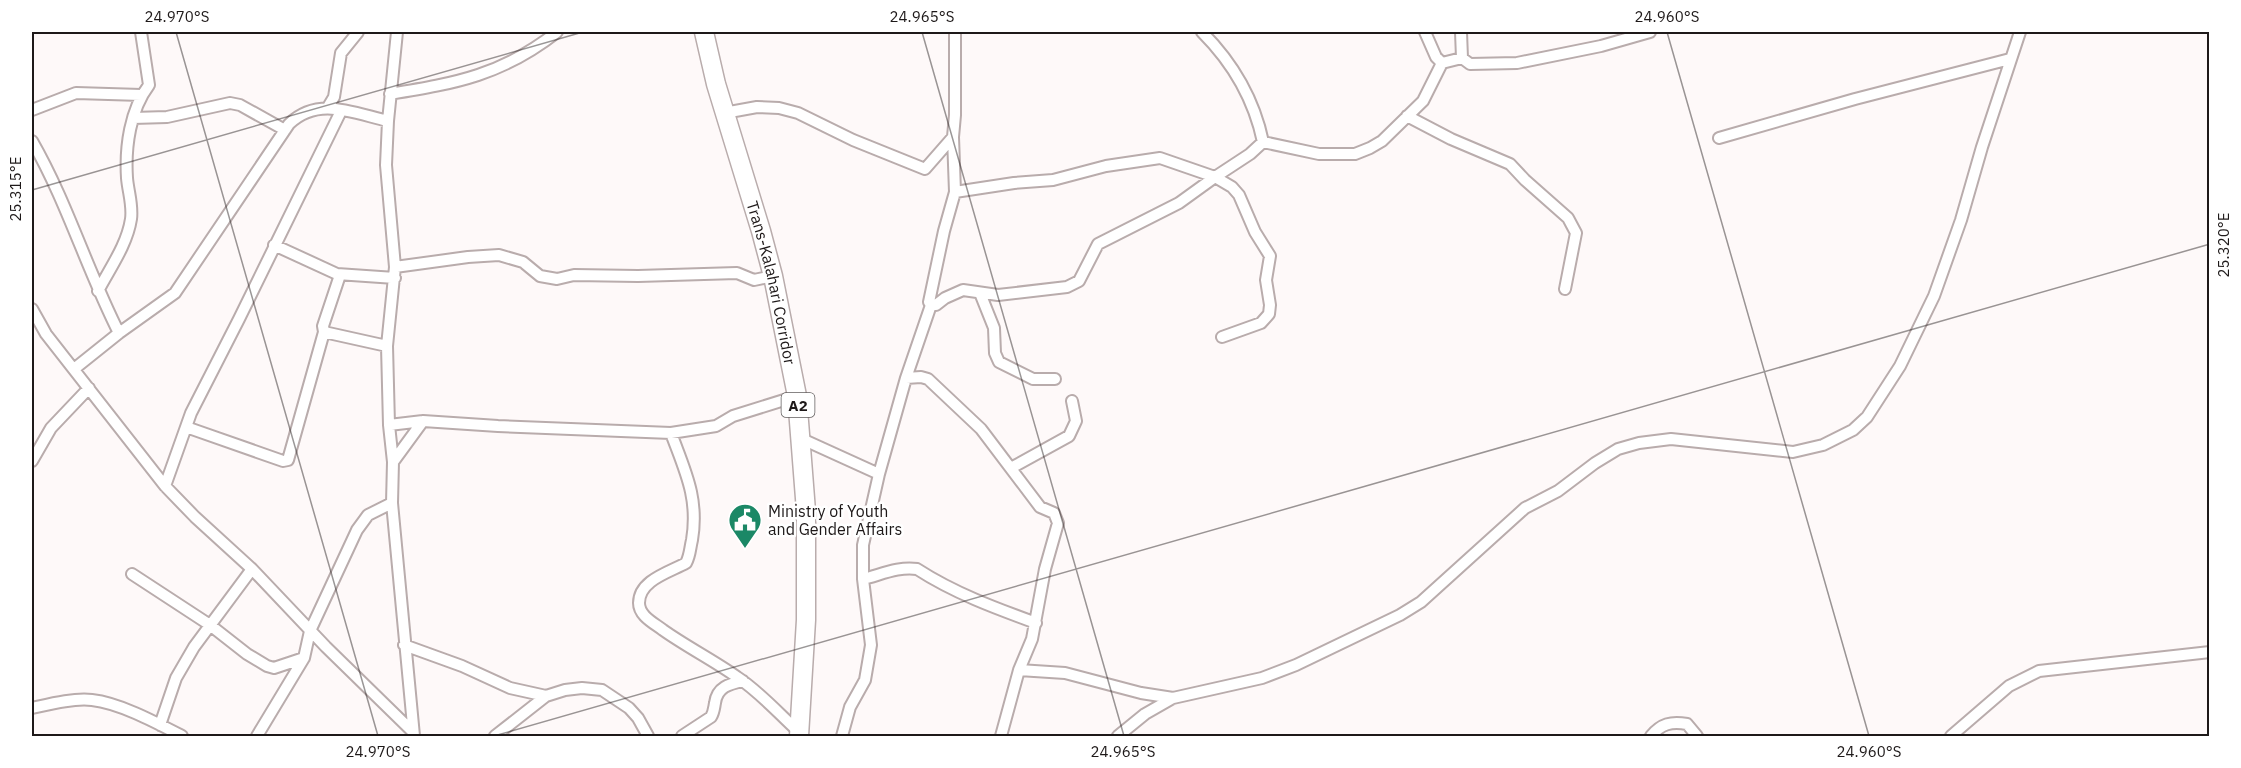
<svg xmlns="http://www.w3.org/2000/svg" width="2241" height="768" viewBox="0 0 2241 768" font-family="'IBM Plex Sans',sans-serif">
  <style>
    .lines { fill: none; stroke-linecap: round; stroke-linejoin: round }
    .street-casing { stroke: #b9acac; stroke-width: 14 }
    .highway-casing { stroke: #b9acac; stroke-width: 21 }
    .street { stroke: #fff; stroke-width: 10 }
    .highway { stroke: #fff; stroke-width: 18 }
    .ticks { fill: none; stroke: #1e1919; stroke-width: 1.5; stroke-opacity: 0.45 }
    .labels { text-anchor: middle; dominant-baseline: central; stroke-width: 5; stroke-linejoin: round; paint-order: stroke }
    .shield { fill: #fff; stroke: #625e5e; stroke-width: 1.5 }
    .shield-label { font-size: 15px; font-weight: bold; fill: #1e1919 }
    .street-label { font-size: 16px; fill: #1e1919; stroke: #fff }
    .poi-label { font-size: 16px; fill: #1e1919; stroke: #fff; text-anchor: start }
    .neatline { fill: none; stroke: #1e1919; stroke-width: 2 }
    .ticks-label { font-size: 15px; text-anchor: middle; fill: #1e1919 }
  </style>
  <rect width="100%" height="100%" fill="#fef9f9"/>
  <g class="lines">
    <defs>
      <path id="street" d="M397 32 388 121 386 165 395 267 387 346 389 425 393 462 392 503 414 736
        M1202 32C1232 62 1254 99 1263 142
        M1425 32 1436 57 1442 63
        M1461 32 1462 58
        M1462 58 1470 64 1517 63 1601 46 1650 32
        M390 94C457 83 502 75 557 32
        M328 107 334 97 341 53 358 32
        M32 110 76 93 141 95
        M724 113 757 107 779 108 798 113 853 140 925 169 953 137
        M1407 116 1451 139 1510 164 1525 180 1568 218 1576 233 1565 289
        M133 118 167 117 230 103 240 105 285 130
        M1719 138 1855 99 2010 59
        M32 141C67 202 87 270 119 333
        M955 192 1014 183 1053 180 1106 166 1160 158 1215 177 1250 154 1263 142 1319 154H1355L1370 148 1382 141 1423 101 1442 63 1462 58
        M274 245 337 274 395 278
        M395 267 468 257 499 255 523 262 540 276 557 279 574 275 638 276 737 273 754 280 773 276
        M98 291C110 268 127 245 131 219 133 205 128 191 127 178 125 147 130 110 149 85L141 32
        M980 293 994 328 995 353 999 362 1033 379H1055
        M931 305H936L945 298 963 290 998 295 1067 287 1079 281 1098 244 1179 203 1215 177 1232 187 1239 195 1255 232 1270 256 1266 280 1270 305 1269 314 1261 323 1222 337
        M32 309 46 334 165 486 195 517 252 569 326 647 413 732
        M324 332 387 346
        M74 369 119 333 175 293 289 124C318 96 353 113 388 121
        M906 378 921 377 928 379 981 429 1040 507 1054 513 1058 523 1045 569 1032 639 1019 670 1001 736
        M389 425 423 421 498 426 671 433 716 426 733 416 797 396
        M186 427 283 461 288 460 324 332 323 326 340 275
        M671 433C685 471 699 498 692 540 690 548 690 556 686 563 670 572 639 580 639 603 639 616 654 623 663 630 687 647 713 660 737 677 760 692 779 714 799 732
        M802 439 879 474
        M32 461 51 428 89 388
        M393 462 423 421
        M1011 468 1069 436 1076 421 1072 401
        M165 486 191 413 239 319 341 111
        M132 574 210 625 247 654 267 666 274 668 304 658
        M863 579C880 575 899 566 917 569 954 593 995 608 1036 623
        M404 645 462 666 510 688 546 696 565 690 582 688 602 690 629 708 638 718 648 736
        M1019 670 1065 673 1141 693 1173 698
        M32 708C50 704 73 698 92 700 120 703 157 723 182 736
        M160 725 176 678 194 647 252 569
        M257 736 304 658 310 631 357 530 368 515 392 503
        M495 736 546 696
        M682 736 711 717C714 712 714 708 715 703 717 687 729 684 743 681
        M842 736 850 707 865 680 871 645 863 579V545L879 474 906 378 931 305 929 302 944 231 955 192 953 137 955 115V32
        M1118 736 1145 714 1173 698 1262 678 1296 665 1400 615 1421 602 1525 508 1558 491 1595 463 1618 449 1639 443 1671 439 1793 452 1823 445 1853 430 1867 417 1900 366 1934 296 1961 220 1982 147 2020 32
        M1651 736C1661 724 1671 721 1687 724L1697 736
        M1951 736 2009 686 2039 671 2210 652"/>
      <g id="highway">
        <path id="s1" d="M704 32 716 84 761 231 773 276 797 396 806 511V620L799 736"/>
      </g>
    </defs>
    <use href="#street" class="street-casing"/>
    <use href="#highway" class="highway-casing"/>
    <use href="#street" class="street"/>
    <use href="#highway" class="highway"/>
  </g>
  <path class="ticks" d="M176 32 378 736M922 32 1124 736M1667 32 1869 736M32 190 583 32M494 736 2210 244"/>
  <defs>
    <symbol id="civic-pin" viewBox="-11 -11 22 30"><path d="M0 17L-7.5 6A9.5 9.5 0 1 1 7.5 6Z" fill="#1b8866" stroke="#fff"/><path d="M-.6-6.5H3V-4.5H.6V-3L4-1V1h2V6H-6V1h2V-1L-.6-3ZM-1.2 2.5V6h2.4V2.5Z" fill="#fff"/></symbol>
  </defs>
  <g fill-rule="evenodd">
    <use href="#civic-pin" x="726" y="501" width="38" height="52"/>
  </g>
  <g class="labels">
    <rect class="shield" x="781.5" y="393" width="33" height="24" rx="4.5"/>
    <g class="shield-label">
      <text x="798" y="405">A2</text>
    </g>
    <g class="street-label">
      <text stroke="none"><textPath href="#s1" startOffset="260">Trans-Kalahari Corridor</textPath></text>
    </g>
    <g class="poi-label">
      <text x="768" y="511">Ministry of Youth<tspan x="768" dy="18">and Gender Affairs</tspan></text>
    </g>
  </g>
  <rect width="2241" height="768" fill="none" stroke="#ffffff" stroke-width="66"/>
  <rect x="33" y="33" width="2175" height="702" class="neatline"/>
  <g class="ticks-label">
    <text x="177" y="22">24.970°S</text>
    <text x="922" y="22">24.965°S</text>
    <text x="1667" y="22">24.960°S</text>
    <text transform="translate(16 189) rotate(-90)" y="5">25.315°E</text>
    <text transform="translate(2224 245) rotate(-90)" y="5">25.320°E</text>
    <text x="378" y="757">24.970°S</text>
    <text x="1123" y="757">24.965°S</text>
    <text x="1869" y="757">24.960°S</text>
  </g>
</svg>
